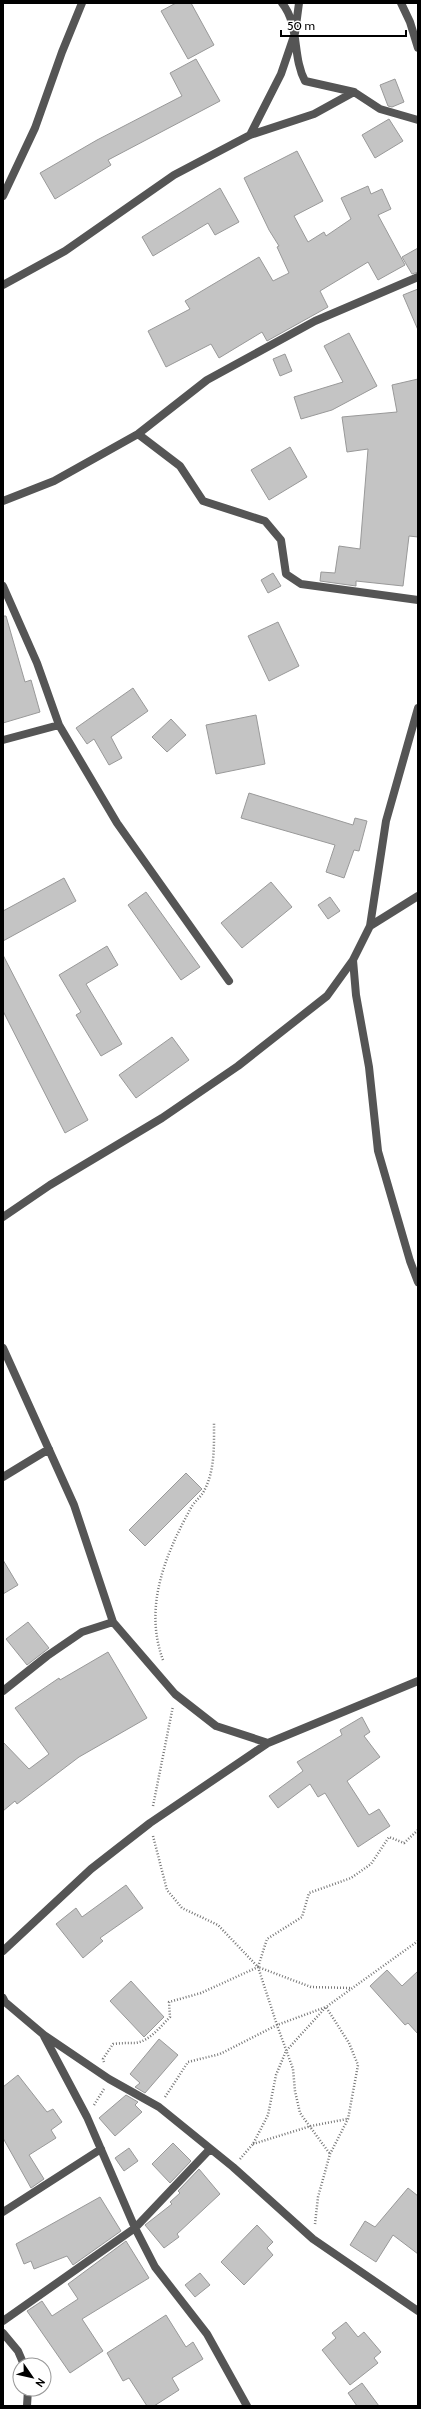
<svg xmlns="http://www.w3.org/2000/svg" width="421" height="2409" viewBox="0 0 421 2409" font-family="Cabin,sans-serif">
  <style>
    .building { fill: #c4c4c4; stroke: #999 }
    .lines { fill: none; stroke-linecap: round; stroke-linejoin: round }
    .path { stroke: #777; stroke-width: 2.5; stroke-dasharray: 1 2; stroke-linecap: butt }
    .minor { stroke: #555; stroke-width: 8 }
  </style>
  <rect width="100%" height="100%" fill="#fff"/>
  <path class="building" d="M176 3H191L214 45 188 59 161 11Z
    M196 59 220 101 108 160 111 165 55 199 40 173 97 140 182 96 170 73Z
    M395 79 404 102 392 107 388 106 380 85Z
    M389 119 403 141 375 158 362 135Z
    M297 151 323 201 294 216 308 242 324 232 326 236 351 219 341 198 368 186 371 194 382 189 391 209 378 215 405 265 378 280 368 262 320 291 328 307 267 341 262 332 219 358 211 344 166 367 148 331 190 309 185 301 259 257 273 281 289 273 277 247 279 246 269 230 244 178Z
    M220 188 239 222 215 235 208 223 153 256 142 237Z
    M418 248V272L412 274 402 257Z
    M418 289V330L403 295Z
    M349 333 377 386 332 410 301 419 294 397 343 382 324 346Z
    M285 354 292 371 280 376 273 359Z
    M418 379V537L409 536 403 586 356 581V586L320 581 321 572 335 573 339 546 360 549 368 449 347 452 342 417 397 412 392 385Z
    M290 447 307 477 269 500 251 470Z
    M273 573 281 586 268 593 261 580Z
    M3 616H6L25 682 31 680 40 712 3 723Z
    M278 622 299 666 269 681 248 636Z
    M133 688 148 711 111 737 122 758 109 765 94 739 87 744 76 728Z
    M256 715 265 764 216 774 206 725Z
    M171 719 186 735 167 752 152 737Z
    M249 793 353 825 355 818 367 821 359 851 354 850 344 878 326 872 335 845 241 818Z
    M64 878 76 901 3 941V911Z
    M271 882 292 907 242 948 221 923Z
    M146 892 200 967 181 980 128 905Z
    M330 897 340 911 328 919 318 905Z
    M107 946 118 965 86 984 122 1044 101 1056 76 1015 81 1012 59 975Z
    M3 955 88 1120 65 1133 3 1011Z
    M172 1037 189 1060 136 1098 119 1075Z
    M186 1473 202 1489 145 1546 129 1530Z
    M3 1560 18 1585 3 1594Z
    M28 1622 49 1648 27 1665 6 1639Z
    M108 1652 147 1718 79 1757 17 1804 15 1801 3 1811V1742L29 1769 49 1754 15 1708 59 1678 60 1680Z
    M362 1717 370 1732 364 1736 380 1757 347 1781 369 1815 379 1809 390 1826 358 1847 325 1793 318 1797 310 1784 278 1808 269 1796 303 1771 297 1762 342 1735 340 1730Z
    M126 1885 143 1908 100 1938 103 1941 83 1958 56 1924 76 1908 82 1917Z
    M387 1970 402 1986 418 1971V2034L408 2023 405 2025 370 1986Z
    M131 1981 164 2017 144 2037 110 2001Z
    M159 2039 178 2055 145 2093 135 2087 140 2083 130 2074Z
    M18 2075 47 2112 53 2109 62 2122 51 2130 56 2138 29 2155 44 2179 31 2188 3 2138V2087Z
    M126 2095 138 2102 135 2105 142 2112 115 2136 99 2118Z
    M173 2143 191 2161 170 2183 152 2164Z
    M129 2148 138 2161 124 2171 115 2158Z
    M199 2169 220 2194 177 2234 179 2237 164 2248 145 2225 172 2204 170 2202 180 2193 178 2191Z
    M408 2188 418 2196V2254L393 2235 376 2262 350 2245 365 2221 375 2227Z
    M100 2197 121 2231 73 2265 67 2256 34 2269 31 2261 24 2264 16 2244Z
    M257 2225 273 2242 267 2248 273 2255 244 2285 221 2262Z
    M126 2241 149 2278 82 2319 103 2351 70 2373 27 2311 42 2301 52 2316 78 2299 68 2284Z
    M200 2273 210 2285 195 2297 185 2285Z
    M166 2315 186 2347 193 2342 203 2359 172 2378 179 2390 154 2406H147L129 2378 123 2381 107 2353Z
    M346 2322 358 2337 364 2332 381 2352 374 2358 378 2363 350 2385 322 2350 336 2338 332 2333Z
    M362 2383 379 2406H357L348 2393Z"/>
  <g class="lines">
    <path class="path" d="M163 1660C143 1606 166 1553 192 1506 196 1500 202 1496 205 1489 215 1469 214 1445 214 1423
      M153 1806 173 1706
      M153 1836 167 1890 182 1908 218 1925 258 1967 277 2025 326 2007 349 2043 358 2065 348 2119 330 2154 318 2197 315 2224
      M350 1988 311 1987 258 1967 267 1939 302 1917 309 1893 351 1878 371 1864 389 1837 404 1843 418 1830
      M104 2062 103 2059 113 2044C121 2043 128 2043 135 2043 150 2041 160 2027 170 2017L169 2002 201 1993 258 1967
      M165 2097 188 2062 220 2054 277 2025 293 2069 295 2091 300 2113 330 2154
      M94 2105 104 2089
      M253 2144 311 2126 347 2119
      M240 2159 253 2144 268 2115 276 2075 286 2051 326 2007 418 1941"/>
    <path class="minor" d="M282 3C300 25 292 57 305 81L354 92
      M401 3 410 22 418 48
      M250 135 281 74 295 33 299 3
      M3 196 35 128 62 52 82 3
      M3 285 65 251 174 175 250 135 314 114 354 92 380 109 418 120
      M138 434 180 466 203 501 265 521 281 540 286 574 301 584 418 600
      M3 501 54 481 138 434 207 380 315 321 418 277
      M3 586 37 663 59 725 117 823 229 981
      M418 708 386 821 370 926 353 960 356 995 369 1067 378 1151 410 1261 418 1282
      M3 740 59 725
      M370 926 418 896
      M3 1217 50 1185 162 1118 238 1066 327 996 353 960
      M3 1348 74 1505 113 1622 175 1694 216 1726 268 1743 418 1681
      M3 1477 49 1449
      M3 1691 47 1656 82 1632 113 1622
      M3 1951 91 1869 150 1823 268 1743
      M3 1998 5 2002 44 2035 109 2079 159 2107 233 2167 313 2239 418 2311
      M210 2149 135 2228 155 2267 207 2334 247 2406
      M3 2212 101 2149
      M3 2321 135 2228 87 2117 44 2036
      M3 2333 18 2351 24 2365
      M27 2406 28 2389"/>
  </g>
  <rect width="421" height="2409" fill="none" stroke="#000000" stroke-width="8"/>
  <g transform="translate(32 2377) rotate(124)"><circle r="19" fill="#ffffff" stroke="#999999"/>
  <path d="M0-3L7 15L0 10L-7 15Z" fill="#000000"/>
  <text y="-6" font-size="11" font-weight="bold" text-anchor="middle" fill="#000000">N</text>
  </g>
  <path d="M281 30v6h125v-6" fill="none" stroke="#000000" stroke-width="2"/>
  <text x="287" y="30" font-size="12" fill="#000000" stroke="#ffffff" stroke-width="3" paint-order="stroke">50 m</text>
</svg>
